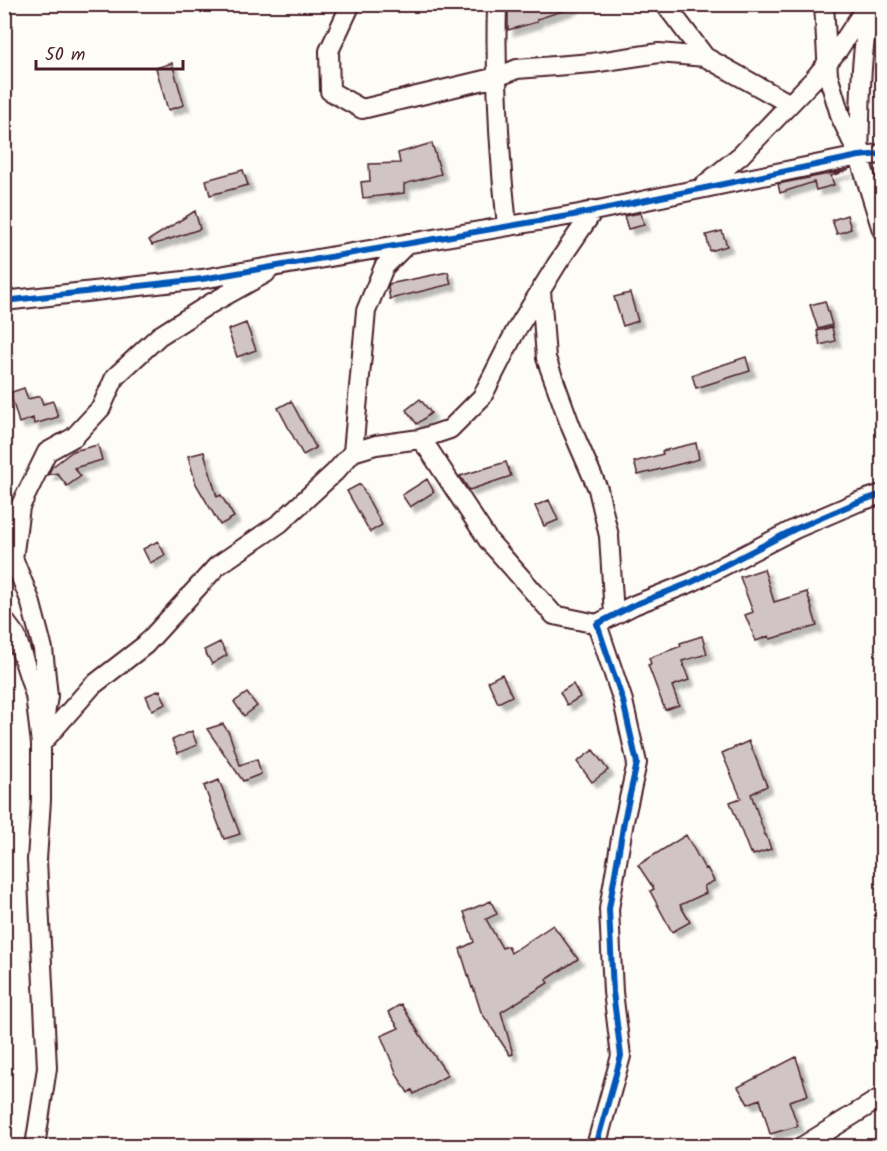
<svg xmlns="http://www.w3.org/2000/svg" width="887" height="1151" viewBox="0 0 887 1151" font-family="Kalam,sans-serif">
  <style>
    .building { fill: #d0c5c4; stroke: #4a1f2b; stroke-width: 1.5; filter: url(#shadow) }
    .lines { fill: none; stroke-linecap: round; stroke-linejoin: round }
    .street-casing { stroke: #4a1f2b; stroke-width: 22 }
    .street { stroke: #fdfcf7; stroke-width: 18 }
    .cycleway-casing { stroke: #fdfcf7; stroke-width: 10 }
    .cycleway { stroke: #0057b8; stroke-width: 6 }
  </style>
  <defs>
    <filter id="shadow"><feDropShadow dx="5.5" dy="5.5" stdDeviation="1.5" flood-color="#0004"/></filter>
  </defs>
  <rect width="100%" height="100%" fill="#fdfcf7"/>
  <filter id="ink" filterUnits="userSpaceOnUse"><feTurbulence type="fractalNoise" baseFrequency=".0167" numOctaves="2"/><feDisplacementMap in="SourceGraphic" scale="12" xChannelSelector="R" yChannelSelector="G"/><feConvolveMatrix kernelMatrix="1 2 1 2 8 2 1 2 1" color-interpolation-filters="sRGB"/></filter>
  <g filter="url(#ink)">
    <path class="building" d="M525 5H572V8L537 19V22L508 30V10Z
      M172 63 184 105 168 110 156 68Z
      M432 143 441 174 404 184V193L363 198 361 182 370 181 369 164 400 163 398 153Z
      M243 170 248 185 210 195 206 180Z
      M849 170 831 176 834 185 816 190 814 182 780 193 778 184Z
      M195 211 200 229 152 245 149 240Z
      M641 213 644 225 628 229 624 216Z
      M847 215 851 229 837 234 832 220Z
      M722 231 727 246 710 251 706 235Z
      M448 272 451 284 390 299 388 288 389 284Z
      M630 293 638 321 623 326 614 297Z
      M825 301 832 325 818 329 810 305Z
      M246 323 256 350 237 357 228 330Z
      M832 327 835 341 820 345 817 331Z
      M746 357 750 371 696 388 692 375Z
      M24 388 28 399 40 396 43 404 53 401 58 417 34 424 33 418 19 423 12 399V392Z
      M420 399 431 413 417 424 406 410Z
      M291 401 316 448 303 455 278 408Z
      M696 443 699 459 638 475 634 462 663 454 662 451Z
      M98 445 102 460 74 468 81 476 67 486 57 473 48 475 52 467 73 451Z
      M204 452 217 497 221 495 234 517 220 525 196 484 188 456Z
      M506 462 511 476 469 490 460 476Z
      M427 479 434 492 410 507 402 495Z
      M360 484 382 525 370 532 347 491Z
      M549 500 558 520 544 526 535 506Z
      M158 541 165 555 150 563 143 549Z
      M764 569 774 602 807 592 817 626 770 639 769 636 756 641 745 615 753 612 740 577Z
      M702 636 707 654 682 661 689 680 672 686 679 705 665 710 648 665 651 664 649 658 681 646 680 643Z
      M220 642 227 655 212 664 204 650Z
      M502 674 512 696 498 703 488 681Z
      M573 684 580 697 567 705 560 692Z
      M160 690 166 704 152 710 146 696Z
      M247 693 257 706 244 716 234 702Z
      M223 724 229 733 240 765 257 759 261 774 243 781 207 729Z
      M192 731 197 745 178 753 172 740Z
      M749 741 767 786 751 794 765 835H766L771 849 753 855 752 852 750 853 730 802 741 798 722 753Z
      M593 750 608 770 592 782 577 762Z
      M219 780 240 834 224 839 204 786Z
      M686 835 705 869 707 868 714 881 704 886 706 893 680 905 690 922 672 932 650 891 654 889 638 865Z
      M491 901 497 914 486 919 502 948 508 946 511 953 553 925 578 959 546 980 548 983 501 1012 513 1054 510 1055 481 1012 473 987 472 988 460 949 474 942 464 912Z
      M401 1004 426 1044 448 1075 414 1094 412 1090 408 1093 398 1077 381 1036 399 1028 388 1012Z
      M796 1057 808 1095 789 1101 798 1126 770 1134 760 1099 748 1104 738 1087Z"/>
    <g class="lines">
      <defs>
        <path id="street" d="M351 4 329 51 330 91 362 109 497 77 517 69 592 63 659 53 705 57 790 104
          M497 4C495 79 499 153 507 226
          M665 4 705 57
          M824 4 828 75 841 118 859 156 882 230
          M859 154C861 106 859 55 871 8
          M703 186 741 155 814 79 838 50 868 4
          M541 290 546 358 571 427 598 489 609 536 614 615
          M4 301 202 279 579 214 859 156 882 154
          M420 439 450 429 482 397 515 332 557 264 594 210
          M353 452 366 311 384 267 408 243
          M9 548 30 600 43 649 48 696 44 721
          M13 559 20 507 47 452 74 437 101 408 115 377 159 336 208 305 266 273
          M4 620 16 636 35 695 41 744V800L37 860 47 1068 35 1146
          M41 744 92 686 145 645 217 566 280 523 335 472 353 452 376 445 420 439 429 450 488 540 554 615 597 624
          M596 1146 621 1056 613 992 609 909 624 821 637 763 623 701 597 624 634 605 692 582 795 529 858 502 882 494
          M803 1146 882 1097"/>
      </defs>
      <use href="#street" class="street-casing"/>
      <use href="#street" class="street"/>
      <defs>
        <path id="cycleway" d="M4 301 202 279 579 214 859 156 882 154
          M596 1146 621 1056 613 992 609 909 624 821 637 763 623 701 597 624 634 605 692 582 795 529 858 502 882 494"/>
      </defs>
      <use href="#cycleway" class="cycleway-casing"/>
      <use href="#cycleway" class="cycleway"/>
    </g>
  </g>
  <rect width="887" height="1151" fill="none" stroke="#fdfcf7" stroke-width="24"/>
  <rect x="12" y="12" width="863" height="1127" fill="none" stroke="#4a1f2b" stroke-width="2" filter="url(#ink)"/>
  <path d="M36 60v9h147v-9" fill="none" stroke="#4a1f2b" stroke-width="3"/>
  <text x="45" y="60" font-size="18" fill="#4a1f2b" stroke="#fdfcf7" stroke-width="4.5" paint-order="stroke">50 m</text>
</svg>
